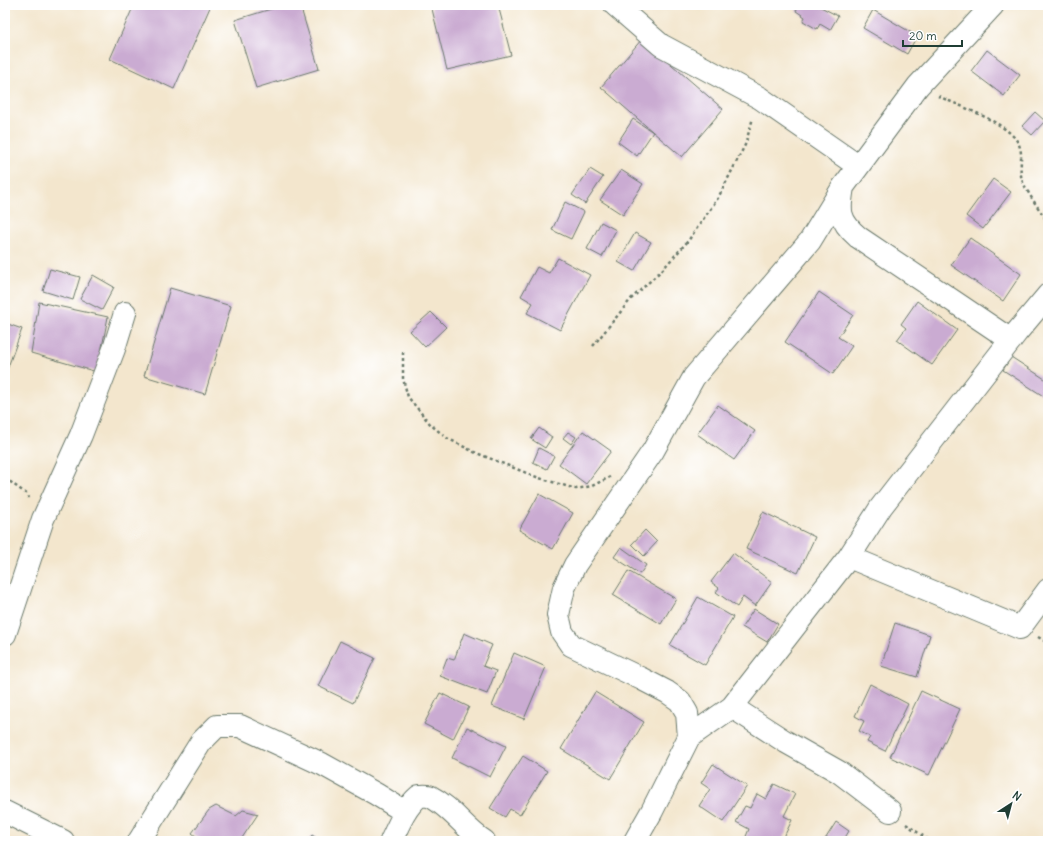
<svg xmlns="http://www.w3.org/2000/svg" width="1053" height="846" viewBox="0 0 1053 846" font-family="Delius,sans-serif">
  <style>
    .building { fill: #caabd2 }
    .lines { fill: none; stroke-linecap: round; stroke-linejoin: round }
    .minor-casing { stroke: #69786a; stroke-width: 24 }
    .path { stroke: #69786a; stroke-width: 2.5; stroke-dasharray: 3 3; stroke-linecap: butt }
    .minor { stroke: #fff; stroke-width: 22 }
  </style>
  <rect width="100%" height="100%" fill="#fff"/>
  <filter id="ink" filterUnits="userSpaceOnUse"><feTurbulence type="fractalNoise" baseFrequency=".025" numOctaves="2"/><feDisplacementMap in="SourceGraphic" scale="8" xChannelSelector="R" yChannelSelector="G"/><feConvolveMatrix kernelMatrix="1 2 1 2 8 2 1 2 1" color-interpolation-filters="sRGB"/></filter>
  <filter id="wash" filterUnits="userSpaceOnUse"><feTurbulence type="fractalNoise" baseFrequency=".012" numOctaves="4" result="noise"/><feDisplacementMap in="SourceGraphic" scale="16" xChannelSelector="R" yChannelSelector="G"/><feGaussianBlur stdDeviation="0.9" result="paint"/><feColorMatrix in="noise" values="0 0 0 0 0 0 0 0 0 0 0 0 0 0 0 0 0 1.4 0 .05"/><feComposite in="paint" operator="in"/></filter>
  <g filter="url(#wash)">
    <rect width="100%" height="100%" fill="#f3e6cd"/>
    <g id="blocks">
      <path class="building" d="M134 5H211L174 89 110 59Z
        M284 5H300L319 69 256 88 235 20Z
        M431 5H498L511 55 447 70Z
        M799 5H817L838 16 830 30 820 24 817 29 803 21 805 17 796 11Z
        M873 10 917 36 907 54 863 28Z
        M642 39 723 109 682 157 601 87Z
        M987 50 1020 75 1004 96 971 71Z
        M1035 112 1045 121 1032 135 1022 126Z
        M633 119 653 132 637 156 618 142Z
        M590 169 603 177 585 204 572 195Z
        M621 170 643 184 623 215 600 200Z
        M993 179 1011 192 983 229 966 216Z
        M565 202 584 212 571 239 552 230Z
        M601 222 616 230 602 257 587 249Z
        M635 233 651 242 634 271 618 262Z
        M970 238 1021 274 1003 301 951 265Z
        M558 258 590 275 560 330 527 313 533 303 521 296 537 267 549 273Z
        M50 269 80 277 73 300 43 291Z
        M93 275 114 287 102 310 80 299Z
        M170 288 231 306 205 394 144 376Z
        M819 292 853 315 838 337 852 346 833 374 785 342Z
        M917 301 957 330 932 365 897 340 906 328 901 324Z
        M39 302 108 317 97 372 31 353Z
        M431 312 446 327 425 347 410 331Z
        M5 323 22 329 5 375Z
        M1011 357 1048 381V399L1003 370Z
        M718 405 755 431 734 460 697 434Z
        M539 428 552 437 545 448 531 439Z
        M583 431 611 451 586 484 559 464Z
        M568 432 576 437 571 444 563 438Z
        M539 448 554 456 547 469 533 462Z
        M539 494 573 513 553 549 519 530Z
        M763 512 815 537 798 573 746 549Z
        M645 530 657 542 644 556 632 544Z
        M621 547 646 565 640 574 614 557Z
        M733 553 772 582 755 606 743 597 737 607 716 592 719 588 711 582Z
        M628 571 676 599 661 624 613 595Z
        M698 597 733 617 705 665 670 645Z
        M754 609 778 624 767 642 742 627Z
        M895 623 930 635 917 677 881 666Z
        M464 633 492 645 483 666 496 671 487 694 440 676 447 658 454 660Z
        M340 641 375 658 353 703 318 686Z
        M514 653 546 667 524 719 492 706Z
        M870 684 908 704 885 751 867 742 870 737 859 731 864 721 855 716Z
        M921 691 960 709 929 775 890 757Z
        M595 692 644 722 610 779 561 749Z
        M440 693 469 707 453 739 424 724Z
        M467 727 506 746 490 777 452 758Z
        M523 756 547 771 520 815 510 809 505 817 490 808Z
        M713 764 747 786 723 822 699 806 710 789 701 783Z
        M774 784 795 794 784 816 792 820 782 841H748L745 839 749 829 736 822 745 806 750 808 757 794 766 799Z
        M216 806 236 816 243 810 258 814 240 841H202L192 833 209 810Z
        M836 822 849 831 843 841H824Z
        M312 835 321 841H307Z"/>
    </g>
  </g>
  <g filter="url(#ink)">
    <use href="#blocks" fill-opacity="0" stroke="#69786a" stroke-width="1"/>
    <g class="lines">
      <defs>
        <path id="minor" d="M615 5 661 45 760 98 858 166
          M993 5 918 86 843 187C839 210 838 220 858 237L1011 340
          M849 557 1020 628 1048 590
          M5 634 43 519 81 435 114 349 125 313
          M732 707 786 742 839 772 890 811
          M689 737 687 713 680 701 667 692 642 679 571 645 562 632 558 615 564 588 575 565 653 451 694 377 810 241 843 187
          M5 812 63 841
          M139 841 201 742 217 726H240L322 764 376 794 405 812
          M391 841C399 824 405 808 419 796 423 796 428 795 431 797 451 807 465 829 484 841
          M635 841 652 811 689 737 732 707 849 557 881 507 1017 332 1048 295"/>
      </defs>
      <use href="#minor" class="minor-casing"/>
      <path class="path" d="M938 96C959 106 1004 121 1017 141 1025 153 1018 167 1022 180 1028 194 1039 209 1048 222
        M593 346 631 299 662 270 688 241 718 198 745 145 753 118
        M403 352V379L408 397 431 425 447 438 474 452 539 478 576 489 592 486 610 477
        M5 478 28 495 29 498
        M1038 637 1048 643
        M906 824 930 841"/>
      <use href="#minor" class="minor"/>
    </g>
  </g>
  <rect width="1053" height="846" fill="none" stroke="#fff" stroke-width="20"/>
  <g transform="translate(1011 804) rotate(36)" stroke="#ffffff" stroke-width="3" paint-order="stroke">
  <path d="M0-3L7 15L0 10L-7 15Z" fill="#1f3d34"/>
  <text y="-6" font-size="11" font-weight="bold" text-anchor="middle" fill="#1f3d34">N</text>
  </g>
  <path d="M903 40v6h59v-6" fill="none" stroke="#1f3d34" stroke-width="2"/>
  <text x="909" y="40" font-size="12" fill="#1f3d34" stroke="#ffffff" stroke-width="3" paint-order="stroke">20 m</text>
</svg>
